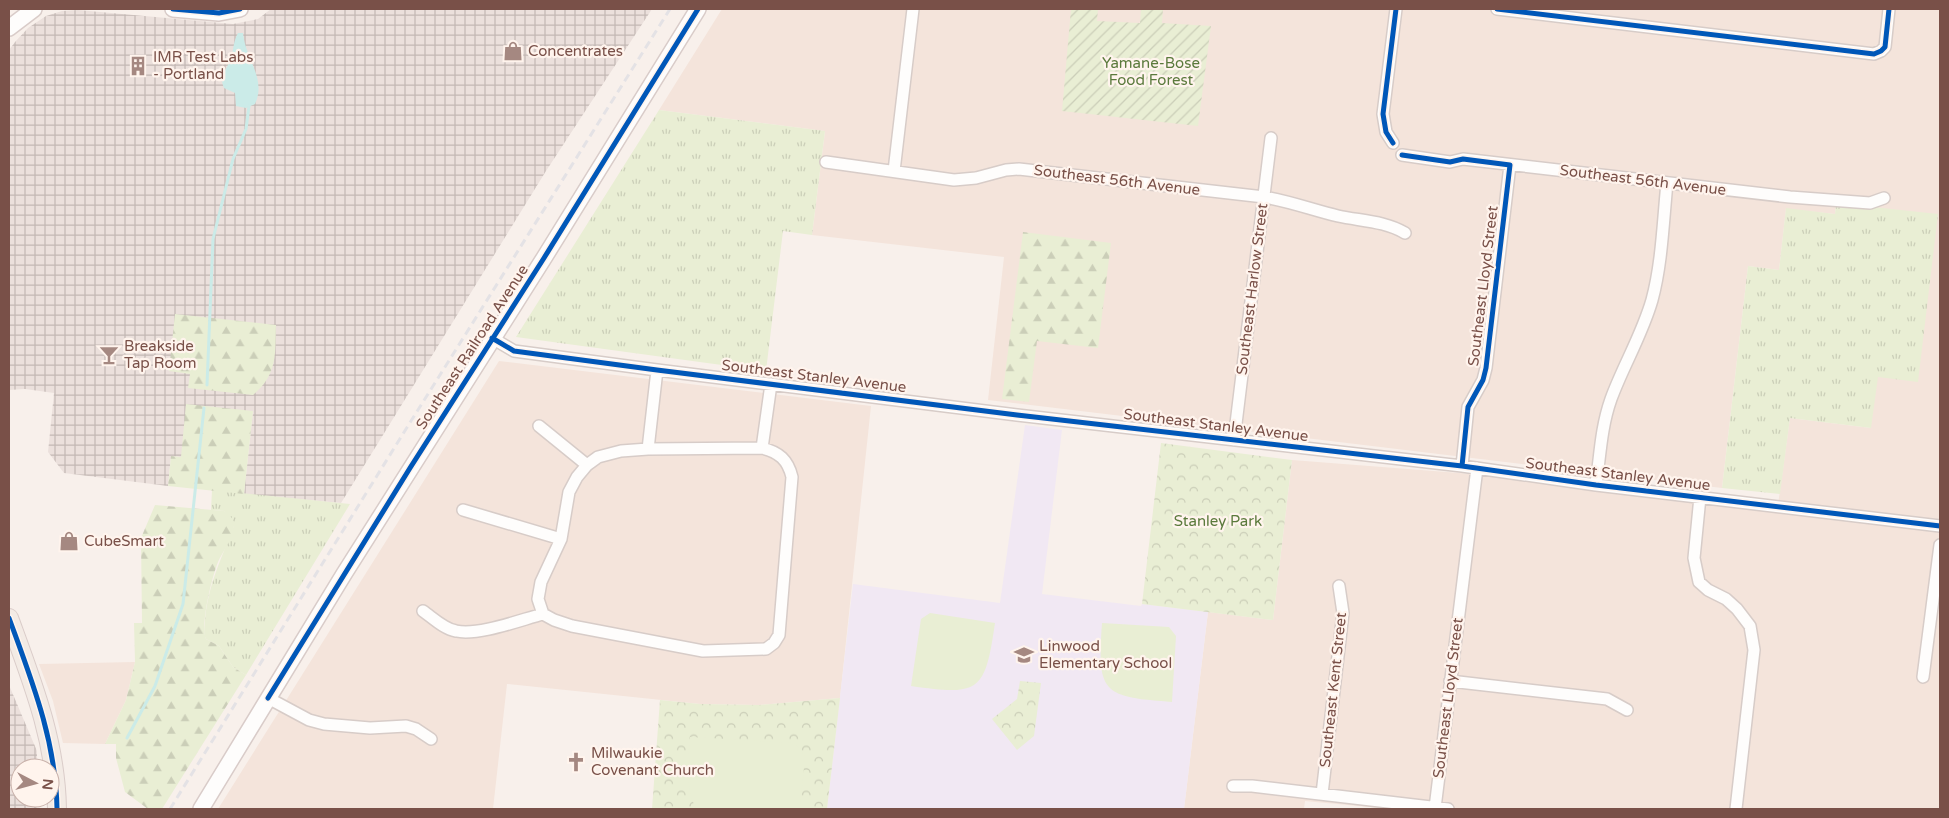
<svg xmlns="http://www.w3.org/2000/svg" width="1949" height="818" viewBox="0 0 1949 818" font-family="'Varela Round',sans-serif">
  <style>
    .residential { fill: #f4e4db }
    .industrial { fill: url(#industrial-grid) }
    .education { fill: #f1e8f3 }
    .grass { fill: url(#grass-tufts) }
    .forest { fill: url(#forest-firs) }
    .park { fill: url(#park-crowns) }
    .garden { fill: url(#garden-furrows) }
    .pitch { fill: #e9eed4 }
    .water { fill: #cbebe8 }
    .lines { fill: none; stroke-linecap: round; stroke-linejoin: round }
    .stream { stroke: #cbebe8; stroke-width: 3 }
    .street-casing { stroke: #d7ccc8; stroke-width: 14 }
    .secondary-casing { stroke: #d9ccc9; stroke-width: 18 }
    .primary-casing { stroke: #daccc9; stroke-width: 20 }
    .street { stroke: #fefdfc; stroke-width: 11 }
    .secondary { stroke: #fefdfc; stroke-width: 15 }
    .primary { stroke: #f3ebe5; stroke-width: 18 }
    .rail { stroke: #e4e2e5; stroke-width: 3; stroke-dasharray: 8 5; stroke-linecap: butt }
    .cycleway-casing { stroke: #fff4ed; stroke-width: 8 }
    .cycleway { stroke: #0057b8; stroke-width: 5 }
    .labels { text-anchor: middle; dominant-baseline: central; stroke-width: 4.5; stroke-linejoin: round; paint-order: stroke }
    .poi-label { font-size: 15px; fill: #795048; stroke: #fff4ed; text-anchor: start }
    .park-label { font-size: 15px; fill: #5b7a3c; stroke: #fff4ed }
    .street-label { font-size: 15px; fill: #795048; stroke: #fff4ed }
  </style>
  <defs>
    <pattern id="industrial-grid" width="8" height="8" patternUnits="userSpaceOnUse" patternTransform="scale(1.25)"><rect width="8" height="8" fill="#ebe0dc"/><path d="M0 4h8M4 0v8" fill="none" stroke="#c3b8b4"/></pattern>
    <pattern id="grass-tufts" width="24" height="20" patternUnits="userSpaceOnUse" patternTransform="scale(1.25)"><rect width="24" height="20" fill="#e9eed4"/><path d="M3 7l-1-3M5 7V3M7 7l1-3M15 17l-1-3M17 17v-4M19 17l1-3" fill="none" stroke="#cbceb8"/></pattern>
    <pattern id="forest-firs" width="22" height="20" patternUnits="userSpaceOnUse" patternTransform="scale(1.25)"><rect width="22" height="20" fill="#e9eed4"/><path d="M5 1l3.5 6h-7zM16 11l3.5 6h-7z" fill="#cbceb8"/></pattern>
    <pattern id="park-crowns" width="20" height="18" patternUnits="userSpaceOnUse" patternTransform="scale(1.25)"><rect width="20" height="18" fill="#e9eed4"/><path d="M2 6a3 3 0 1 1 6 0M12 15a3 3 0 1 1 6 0" fill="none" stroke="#cbceb8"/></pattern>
    <pattern id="garden-furrows" width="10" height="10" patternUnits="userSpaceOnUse" patternTransform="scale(1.25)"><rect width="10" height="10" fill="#e9eed4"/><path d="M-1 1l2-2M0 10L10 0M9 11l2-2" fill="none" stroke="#cbceb8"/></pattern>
  </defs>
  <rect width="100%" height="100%" fill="#f8f0eb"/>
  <path class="residential" d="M722 9H1940V809H1390L1305 801 1304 809H1184L1208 612 1273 620 1292 460 1485 475 1777 512 1790 418 1871 428 1836 203 1835 214 1786 209 1779 270 1748 266 1722 488 988 400 1004 257 812 235 825 131 659 110Z
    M499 361 871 406 840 698 759 705 700 704 507 684 493 809H218Z
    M135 662 126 700 105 744 63 743 53 701 39 664Z"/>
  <path class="industrial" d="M271 9H652L546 171 341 503 244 494 253 411 181 457 171 456 168 486 64 473 48 452 54 393 25 389 9 390V50L15 42 28 28 46 16 62 11 78 10 233 24 258 19Z
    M9 685 37 751V768H20V798H37V809H9Z"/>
  <path class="education" d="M1025 425 1062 430 1042 594 1141 606 1142 604 1208 612 1184 809H827L853 584 1000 603Z"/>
  <path class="grass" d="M659 110 825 131 812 235 783 231 766 371 516 337Z
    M1836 203 1938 214 1918 382 1878 377 1871 428 1790 418 1780 494 1722 488 1748 266 1779 270 1786 208 1835 214Z
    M212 490 350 504 246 675 233 667 219 646 206 639C203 633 205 626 205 620 208 585 222 557 234 526L224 511 211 510Z"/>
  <path class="forest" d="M1023 232 1111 243 1098 348 1037 341 1029 402 1002 399Z
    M175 314 276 325C275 354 278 374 253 395L188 388 190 374 169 371Z
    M186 404 253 411 244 494 168 486 171 456 181 457Z
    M155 505 224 511C229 515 235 519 234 526 233 538 223 551 218 562 212 577 200 625 206 639L219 646 233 667 246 675 162 809H148L125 792 116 758V744H105L126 700 135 662 134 623H142L141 538Z"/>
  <path class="park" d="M1161 443 1292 460 1273 620 1142 604Z
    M1020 681 1041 683 1034 736 1017 750 992 719 1017 699Z
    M840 698 827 809H652L660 700 700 704 759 705Z"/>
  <path class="garden" d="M1071 9H1098L1097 21 1140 23 1141 9H1163L1162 23 1211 26 1198 126 1062 111Z"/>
  <path class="pitch" d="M930 613 995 623C985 692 980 696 911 686L921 619Z
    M1102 623 1169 627 1176 636 1172 702C1102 697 1097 693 1102 623Z
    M690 737 792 743V745C802 746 801 752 805 757L800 809H696C685 786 688 762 690 737Z"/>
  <path class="water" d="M238 33H243C245 58 267 79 255 104L246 108 236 106 235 93 224 88C218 74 228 70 231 57 234 49 233 42 238 33Z"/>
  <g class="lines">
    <path class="stream" d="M207 385 213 239 233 159 246 129 249 106
      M127 738 155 686 183 604 204 408"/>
    <defs>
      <path id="street" d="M1497 9 1874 54 1881 51 1885 47 1889 9
        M1393 143 1386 132 1383 114 1396 9
        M1402 155 1450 162 1463 159 1790 197 1870 203 1884 198
        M826 162 954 180 976 178 1006 170 1019 169 1264 197C1289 201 1313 210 1338 216 1361 221 1385 221 1405 233
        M894 171 913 9
        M492 338 514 351 657 370 1017 415 1462 466 1596 485 1940 526
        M539 426 587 465
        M1234 440 1271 138
        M762 448C779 452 788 460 792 477L779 635 774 643 766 649 703 651 572 626 554 620 543 614 538 599 541 582 561 539 569 492 577 477 587 465 598 457 621 451 648 449Z
        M762 448 771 384
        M648 449 657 370
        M1462 466 1468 407 1483 380 1486 368 1510 165
        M1596 485C1600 456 1601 427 1611 399 1623 366 1642 335 1652 300 1662 263 1663 222 1667 183
        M1700 497 1694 558 1699 582 1708 590 1726 599 1737 609 1750 626 1754 650 1736 809
        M463 510 561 539
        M423 611C433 618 444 629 456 631 478 636 520 620 543 614
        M1923 677 1940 545
        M1450 681 1607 699 1627 710
        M268 698 309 720 324 724 370 728 406 726 416 729 431 739
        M1233 786H1252L1448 809
        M1322 794 1343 613 1339 586
        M1435 808 1477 468"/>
      <path id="secondary" d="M173 9 219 13 240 9
        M9 28 34 9
        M201 809 344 574 544 258 698 9"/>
      <path id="primary" d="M9 618C32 681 56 741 57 809"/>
    </defs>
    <use href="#street" class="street-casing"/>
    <use href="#secondary" class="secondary-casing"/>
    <use href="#primary" class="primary-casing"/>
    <use href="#street" class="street"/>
    <use href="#secondary" class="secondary"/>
    <use href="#primary" class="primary"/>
    <path class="rail" d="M170 809 411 421 670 9"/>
    <defs>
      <path id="cycleway" d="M173 9 219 13 240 9
        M1497 9 1874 54 1881 51 1885 47 1889 9
        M1393 143 1386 132 1383 114 1396 9
        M1402 155 1450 162 1463 159 1510 165 1486 368 1483 380 1468 407 1462 466
        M492 338 514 351 657 370 1017 415 1462 466 1596 485 1940 526
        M9 618C32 681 56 741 57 809
        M268 698 410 468 544 258 698 9"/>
    </defs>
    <use href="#cycleway" class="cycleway-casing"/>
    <use href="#cycleway" class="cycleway"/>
  </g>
  <defs>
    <symbol id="shop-bare" viewBox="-9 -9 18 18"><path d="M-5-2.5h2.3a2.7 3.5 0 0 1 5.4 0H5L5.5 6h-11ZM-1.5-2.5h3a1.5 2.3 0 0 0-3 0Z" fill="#a58881" stroke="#fff4ed" stroke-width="2.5" paint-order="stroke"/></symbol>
    <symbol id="building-bare" viewBox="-9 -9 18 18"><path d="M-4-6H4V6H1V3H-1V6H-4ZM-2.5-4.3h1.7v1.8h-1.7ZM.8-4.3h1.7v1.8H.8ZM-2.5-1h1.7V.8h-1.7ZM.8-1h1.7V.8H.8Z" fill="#a58881" stroke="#fff4ed" stroke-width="2.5" paint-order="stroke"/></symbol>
    <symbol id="bar-bare" viewBox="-9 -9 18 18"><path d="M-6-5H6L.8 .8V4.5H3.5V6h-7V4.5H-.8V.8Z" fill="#a58881" stroke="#fff4ed" stroke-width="2.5" paint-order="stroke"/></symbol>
    <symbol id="school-bare" viewBox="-9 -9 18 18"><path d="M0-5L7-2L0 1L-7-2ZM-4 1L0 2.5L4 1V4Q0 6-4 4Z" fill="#a58881" stroke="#fff4ed" stroke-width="2.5" paint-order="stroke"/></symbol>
    <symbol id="church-bare" viewBox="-9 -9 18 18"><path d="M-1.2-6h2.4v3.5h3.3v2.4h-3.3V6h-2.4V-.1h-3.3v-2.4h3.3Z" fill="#a58881" stroke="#fff4ed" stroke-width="2.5" paint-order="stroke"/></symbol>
  </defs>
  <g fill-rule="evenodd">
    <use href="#shop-bare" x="499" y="37" width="28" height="28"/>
    <use href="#building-bare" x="124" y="52" width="28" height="28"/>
    <use href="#bar-bare" x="95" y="341" width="28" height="28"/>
    <use href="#shop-bare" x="55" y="527" width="28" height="28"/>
    <use href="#school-bare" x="1010" y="641" width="28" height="28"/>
    <use href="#church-bare" x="562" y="748" width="28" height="28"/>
  </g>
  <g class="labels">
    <g class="poi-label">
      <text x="528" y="51">Concentrates</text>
      <text x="153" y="57">IMR Test Labs<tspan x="153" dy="17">- Portland</tspan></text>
      <text x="124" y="346">Breakside<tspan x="124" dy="17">Tap Room</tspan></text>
      <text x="84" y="541">CubeSmart</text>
      <text x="1039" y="646">Linwood<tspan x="1039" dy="17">Elementary School</tspan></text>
      <text x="591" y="753">Milwaukie<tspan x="591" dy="17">Covenant Church</tspan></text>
    </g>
    <g class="park-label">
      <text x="1151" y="63">Yamane-Bose<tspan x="1151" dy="17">Food Forest</tspan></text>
      <text x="1218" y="521">Stanley Park</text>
    </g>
    <g class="street-label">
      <text transform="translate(1117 180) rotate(7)">Southeast 56th Avenue</text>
      <text transform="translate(1643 180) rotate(7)">Southeast 56th Avenue</text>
      <text transform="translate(1483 286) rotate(-83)">Southeast Lloyd Street</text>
      <text transform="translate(1252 289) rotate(-83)">Southeast Harlow Street</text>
      <text transform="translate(472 347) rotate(-57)">Southeast Railroad Avenue</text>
      <text transform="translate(814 376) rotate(7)">Southeast Stanley Avenue</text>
      <text transform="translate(1216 425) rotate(7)">Southeast Stanley Avenue</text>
      <text transform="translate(1618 474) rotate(7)">Southeast Stanley Avenue</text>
      <text transform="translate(1333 690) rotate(-84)">Southeast Kent Street</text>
      <text transform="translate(1448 698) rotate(-83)">Southeast Lloyd Street</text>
    </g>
  </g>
  <rect width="1949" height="818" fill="none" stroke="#795048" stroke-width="20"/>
  <g transform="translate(35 783) rotate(96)"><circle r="24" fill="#fff4ed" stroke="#c9b2ab"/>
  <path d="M0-4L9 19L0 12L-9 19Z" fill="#a58881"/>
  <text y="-8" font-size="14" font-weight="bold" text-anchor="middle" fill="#795048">N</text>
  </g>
</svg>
